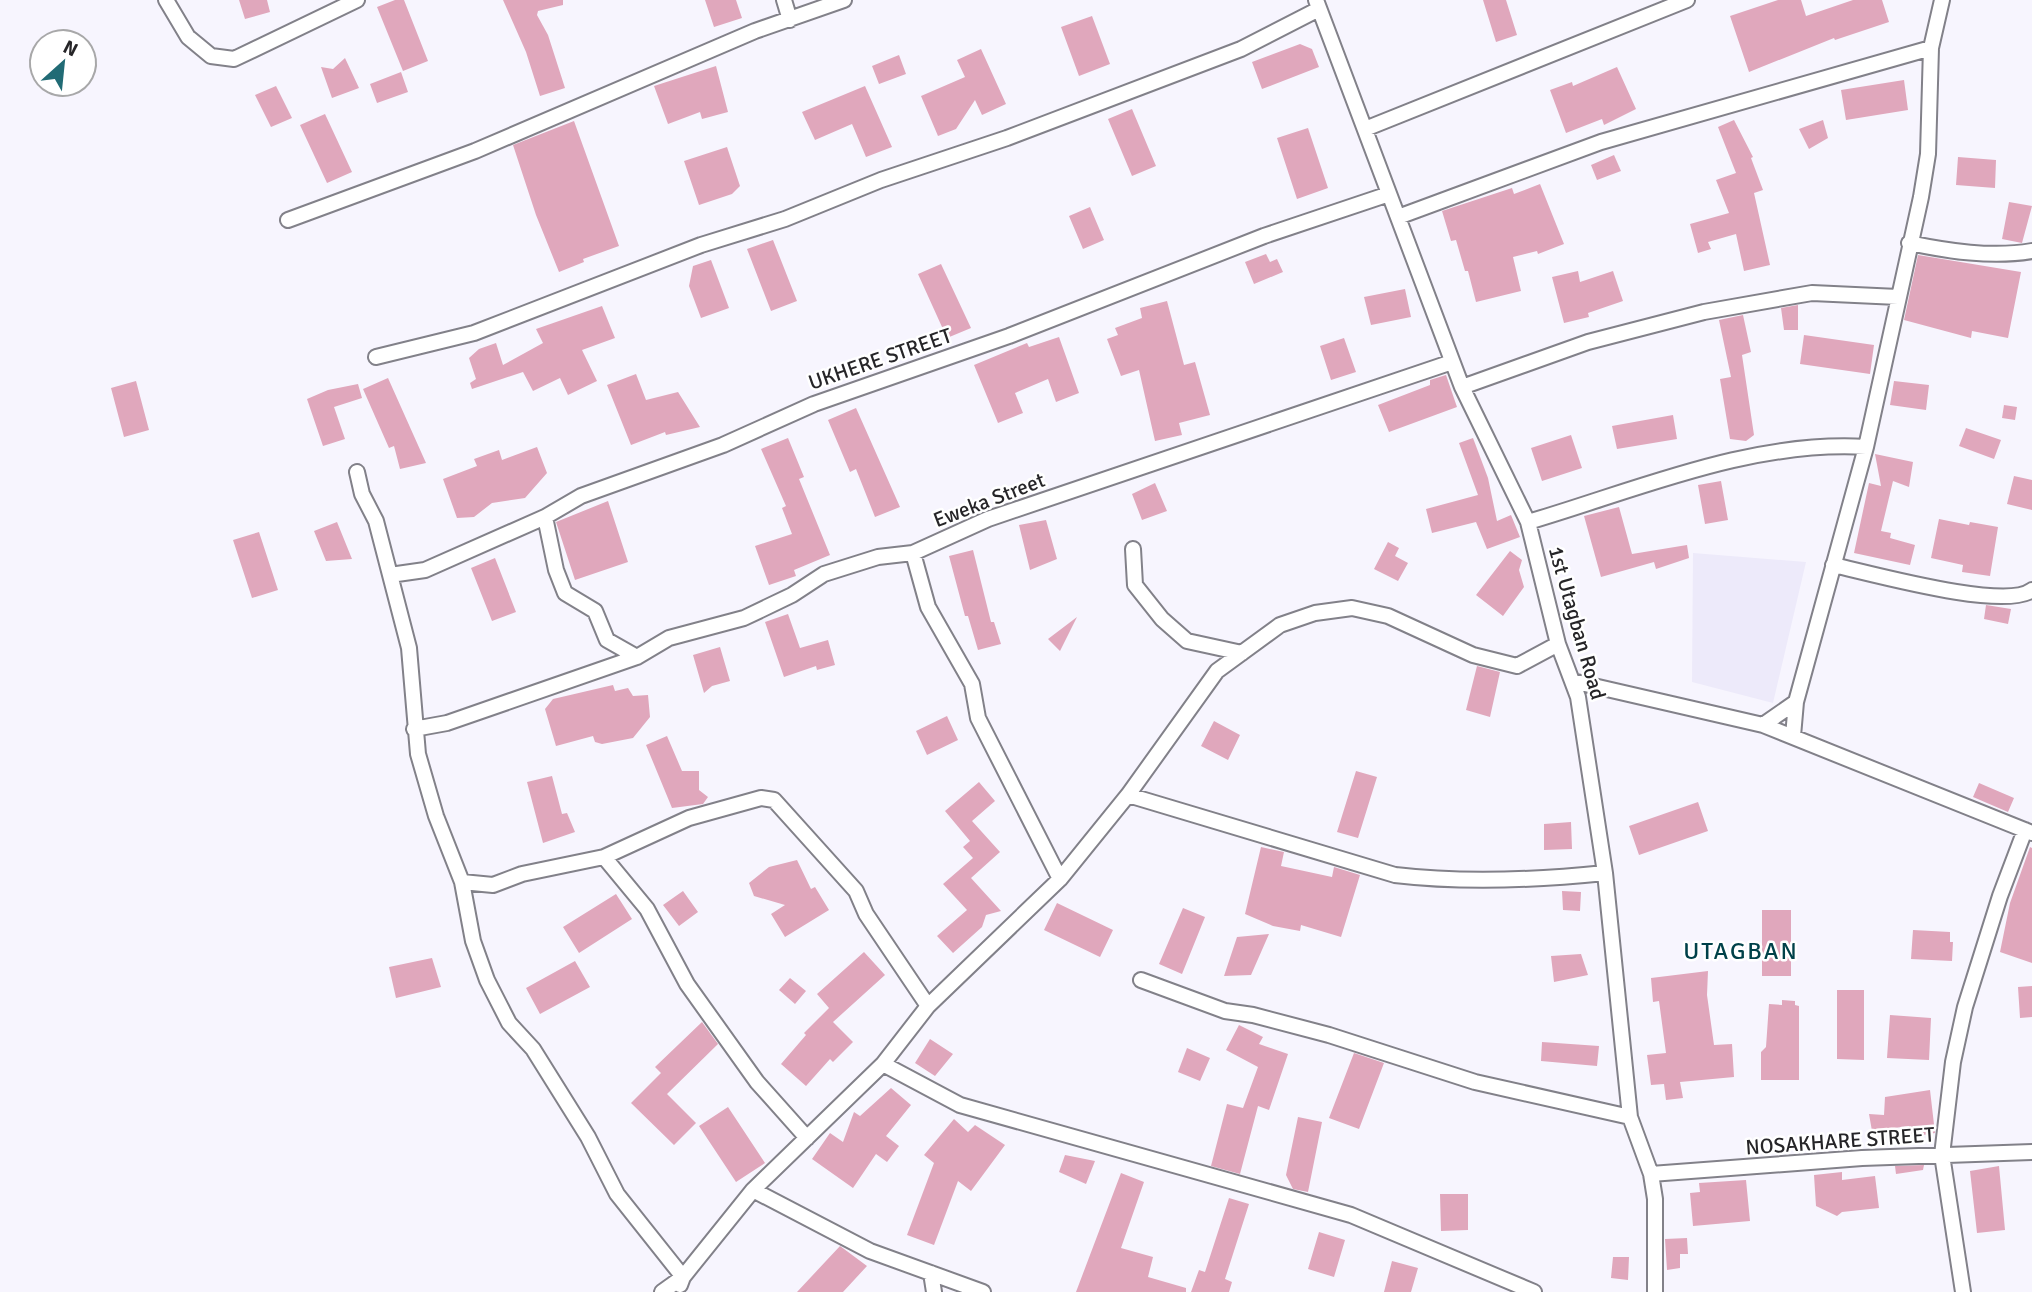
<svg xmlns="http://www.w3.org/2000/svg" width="2032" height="1292" viewBox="0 0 2032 1292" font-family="Signika,sans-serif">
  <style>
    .built { fill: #edeafa }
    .building { fill: #e0a7bc }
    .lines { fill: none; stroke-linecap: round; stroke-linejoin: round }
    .minor-casing { stroke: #828189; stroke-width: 18 }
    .minor { stroke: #fff; stroke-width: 14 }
    .labels { text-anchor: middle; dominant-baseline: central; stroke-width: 5; stroke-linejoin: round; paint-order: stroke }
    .street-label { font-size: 21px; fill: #262528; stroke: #fff }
    .quarter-label { font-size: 24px; letter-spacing: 2px; fill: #004149; stroke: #fff }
  </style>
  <rect width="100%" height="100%" fill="#f7f5fe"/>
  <path class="built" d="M1693 553 1806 562 1773 703 1692 682Z"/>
  <path class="building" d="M239 0H267L270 12 245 19Z
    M395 0H404L428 61 403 71 377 7Z
    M503 0H563V5L538 11 537 15 548 35 565 88 540 96 526 52Z
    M705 0H736L742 18 714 27Z
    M1483 0H1506L1517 35 1496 42Z
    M1778 0H1801L1806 16 1853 0H1882L1889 22 1835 40 1834 38 1749 72 1730 16Z
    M1092 16 1110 64 1079 76 1061 27Z
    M1300 44 1312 49 1319 67 1262 89 1252 62Z
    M981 49 1006 104 982 115 975 100 956 129 938 136 921 96 965 77 957 60Z
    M899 55 906 74 879 84 872 66Z
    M345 58 359 88 332 98 321 67 333 69Z
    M716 66 728 112 702 119 700 112 668 124 654 86Z
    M1617 67 1636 109 1604 125 1602 119 1566 133 1550 90 1572 82 1573 86Z
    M401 72 408 92 377 103 370 84Z
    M1904 80 1908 110 1846 120 1841 90Z
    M276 86 292 118 271 127 255 95Z
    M865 86 892 147 866 157 852 124 815 140 802 112Z
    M1132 109 1156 166 1132 176 1108 119Z
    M325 114 352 172 327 183 300 125Z
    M1734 120 1753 157 1751 158 1763 190 1754 193 1770 265 1744 271 1736 234 1708 242 1711 249 1698 253 1690 224 1729 213 1716 180 1736 173 1718 127Z
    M1823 120 1828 138 1809 149 1799 129Z
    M574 121 619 246 583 259 584 262 559 272 536 215 513 145Z
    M1308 128 1328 188 1297 199 1277 138Z
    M727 147 740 186 732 194 699 205 684 161Z
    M1614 155 1621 171 1597 180 1591 165Z
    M1958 157 1996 160 1995 188 1956 185Z
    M1540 184 1564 244 1538 254 1537 251 1513 257 1521 291 1476 302 1468 271H1465L1456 240 1451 241 1442 211 1512 188 1514 194Z
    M2009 202 2032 206 2022 243 2002 239Z
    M1090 207 1104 240 1083 249 1069 216Z
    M773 240 797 301 771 311 747 249Z
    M1266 254 1270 262 1277 259 1283 272 1254 284 1245 262Z
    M1918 255 2021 272 2008 338 1972 331 1971 338 1904 320Z
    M711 260 729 308 701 318 689 286 693 266Z
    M941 264 971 328 947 338 918 274Z
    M1578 271 1580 282 1613 271 1623 301 1588 313 1589 317 1564 323 1552 277Z
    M1405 289 1411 317 1371 325 1364 297Z
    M1167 301 1184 365 1195 362 1210 415 1179 423 1182 435 1155 441 1139 370 1121 376 1107 339 1118 335 1115 328 1142 318 1140 308Z
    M1798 305V330H1784L1781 308Z
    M602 306 615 338 582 350 597 381 568 395 560 378 533 391 523 372 472 389 470 383 476 379 469 358 479 349 496 343 503 365 543 343 536 329Z
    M1743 315 1751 352 1742 355 1754 435 1746 441 1730 439 1720 379 1731 377 1719 320Z
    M1804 335 1874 345 1870 374 1800 364Z
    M1059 337 1079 393 1056 402 1048 379 1015 393 1023 413 998 423 974 365 1027 343 1029 347Z
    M1344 338 1356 372 1331 380 1320 346Z
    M636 374 646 400 678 392 700 427 666 435 665 432 631 445 607 385Z
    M1446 375 1457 407 1389 432 1378 405 1430 385V380Z
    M388 378 426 463 400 469 394 446 389 448 363 389Z
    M136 381 149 430 124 437 111 388Z
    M1894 381 1929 385 1926 410 1890 405Z
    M358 384 362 398 334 407 345 439 323 446 307 399 328 390Z
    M2004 405 2017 407 2015 420 2002 418Z
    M856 408 900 507 875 517 856 469 850 472 828 420Z
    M1673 415 1677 439 1617 449 1612 426Z
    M1966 428 2001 440 1994 459 1959 446Z
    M1571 435 1582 468 1542 481 1531 448Z
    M788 438 804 477 799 479 830 555 794 570 796 576 769 585 755 546 792 534 782 508 786 506 761 449Z
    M1473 438 1488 478 1497 521 1511 515 1520 537 1487 549 1476 522 1432 533 1426 509 1478 495 1459 443Z
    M537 447 547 473 525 498 492 503 474 517 457 518 443 479 477 466 474 459 499 450 502 460Z
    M1875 454 1913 462 1909 487 1893 481 1881 531 1891 533 1890 538 1915 545 1910 565 1854 553 1869 483 1881 486Z
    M2014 476 2032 480V510L2007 504Z
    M1721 481 1728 520 1705 524 1698 485Z
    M1155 483 1167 511 1142 520 1132 494Z
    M608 501 628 562 575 580 556 522Z
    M1619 507 1632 554 1687 545 1689 558 1656 569 1654 562 1601 577 1584 516Z
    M1939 519 1969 525 1970 522 1998 527 1990 576 1962 572 1963 565 1931 558Z
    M1046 520 1057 559 1030 570 1019 525Z
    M337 522 352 559 326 561 314 531Z
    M259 532 278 590 252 598 233 540Z
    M1388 542 1399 548 1395 556 1408 563 1398 581 1374 569Z
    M973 550 991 622H994L1001 644 978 650 968 616H965L949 556Z
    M1510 551 1522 560 1519 570 1524 587 1503 616 1476 595Z
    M495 558 516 612 492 621 471 568Z
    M1986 605 2011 609 2008 624 1984 619Z
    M788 614 800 648 828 640 835 665 817 670 816 666 784 677 765 622Z
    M1077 617 1060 651 1048 639Z
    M720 647 730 681 712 686 704 693 693 655Z
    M1477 666 1500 672 1490 717 1466 710Z
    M613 685 615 691 628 688 633 696 648 695 650 717 633 738 602 744 595 742 593 736 556 746 545 709 553 699Z
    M947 716 958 740 927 755 916 731Z
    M1214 721 1240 735 1228 760 1201 746Z
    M667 736 682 771H699V790L708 797 703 804 672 808 646 745Z
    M1356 771 1377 777 1358 838 1337 832Z
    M552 776 562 814 567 813 575 832 543 843 527 782Z
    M979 782 995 801 972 821 1000 852 971 878 1001 911 986 915 982 927 953 953 937 936 967 910 943 884 973 858 963 847 970 841 945 811Z
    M1979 783 2014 798 2008 812 1973 797Z
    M1698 802 1708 831 1639 855 1629 826Z
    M1571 822 1572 849 1544 850V824Z
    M1261 847 1284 852 1281 866 1332 877 1334 867 1360 875 1341 937 1301 925 1300 931 1273 926 1245 914Z
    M2030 847 2032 848V963L2000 952 2010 903Z
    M797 860 811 889 815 887 829 910 785 937 771 914 785 905 754 896 749 883 769 867Z
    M683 891 698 912 679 926 663 905Z
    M1562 891 1581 892 1580 911 1563 910Z
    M616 894 632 919 579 953 563 927Z
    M1057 903 1113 930 1100 957 1044 930Z
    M1183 908 1205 917 1182 974 1159 964Z
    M1762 910H1791V976H1762Z
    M1913 930 1950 932V942H1953L1952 961 1911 959Z
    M1269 934 1251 975 1224 976 1237 937Z
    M864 952 885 975 833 1022 853 1042 833 1062 830 1059 806 1086 781 1064 806 1035 804 1033 829 1008 817 994Z
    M1581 954 1588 975 1554 982 1551 956Z
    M432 958 441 987 396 998 389 967Z
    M575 961 590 987 540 1014 526 988Z
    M1708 971 1707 995 1714 1045 1732 1044 1734 1077 1680 1082 1683 1098 1666 1100 1664 1084 1651 1085 1647 1055 1666 1053 1659 1001 1653 1002 1651 978Z
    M790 978 806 991 795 1004 779 990Z
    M2032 986V1017L2020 1018 2018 987Z
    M1837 990H1864V1060L1837 1059Z
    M1782 1000 1795 1001V1005L1799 1006V1080H1761V1052L1766 1047 1769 1004 1782 1005Z
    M1890 1015 1931 1018 1929 1060 1887 1058Z
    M702 1022 718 1044 667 1094 696 1123 674 1145 631 1103 661 1073 655 1067Z
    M1239 1025 1263 1037 1259 1044 1288 1054 1269 1110 1258 1106 1240 1174 1211 1166 1227 1104 1243 1108 1258 1067 1226 1050Z
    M930 1039 953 1054 935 1076 915 1063Z
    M1542 1042 1599 1046 1597 1066 1541 1061Z
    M1187 1048 1210 1058 1200 1081 1178 1072Z
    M1354 1053 1384 1063 1359 1129 1329 1118Z
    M891 1088 911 1105 886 1136 899 1146 887 1162 876 1154 853 1188 812 1159 830 1133 843 1142 854 1112 860 1116Z
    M1930 1090 1935 1133 1911 1137 1909 1126 1872 1131 1869 1114 1884 1115 1885 1097Z
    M728 1107 765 1163 736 1182 699 1126Z
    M1298 1117 1322 1122 1308 1192 1293 1189 1286 1175Z
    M954 1119 968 1132 975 1125 1005 1145 971 1191 958 1181 934 1245 907 1235 934 1163 924 1155Z
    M1065 1155 1095 1161 1086 1184 1059 1172Z
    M1924 1165 1923 1170 1896 1174 1895 1166Z
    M1999 1166 2005 1230 1977 1233 1970 1171Z
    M1842 1172V1180L1875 1176 1879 1208 1842 1212 1837 1216 1816 1206 1814 1175Z
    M1121 1173 1144 1182 1121 1248 1153 1257 1148 1277 1186 1288V1292H1076Z
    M1746 1180 1750 1221 1693 1226 1690 1193 1700 1192 1699 1183Z
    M1440 1194H1468V1230L1441 1231Z
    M1229 1198 1249 1204 1225 1279 1232 1282 1229 1292H1191L1199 1270 1205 1272Z
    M1319 1232 1345 1240 1334 1277 1308 1269Z
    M1687 1238 1688 1254H1680V1268L1667 1270 1665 1239Z
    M840 1246 867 1266 843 1292H797Z
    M1613 1257H1629L1628 1280 1611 1278Z
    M1392 1261 1418 1268 1411 1292H1384Z"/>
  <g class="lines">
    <defs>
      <path id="minor" d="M166 0 188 37 211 56 234 59 357 0
        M784 0 790 20
        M1316 0 1462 387 1528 522 1558 644 1578 697 1605 873 1630 1117 1651 1174 1655 1199V1292
        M1365 129 1687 0
        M1398 217 1601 142 1931 48
        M288 220 475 151 755 31 844 0
        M1909 243C1948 251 1992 258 2032 251
        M376 357 474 333 701 245 785 219 881 180 1007 138 1241 49 1319 9
        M1462 387 1588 342 1704 312 1812 293 1898 297
        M357 472 362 494 376 521 409 648 418 754 436 816 462 882 473 941 487 980 509 1023 533 1049 588 1137 617 1194 683 1277 680 1285
        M545 517 556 570 565 593 595 611 607 640 637 657
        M1528 522C1637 490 1750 440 1866 447
        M1133 549 1135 585 1162 619 1187 641 1242 653
        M913 553 928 607 972 684 978 718 1060 879
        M1833 565C1870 573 2005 611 2032 590
        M390 575 425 570 545 517 581 496 723 445 814 404 1009 336 1264 236 1389 194
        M1572 681 1763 725 2032 833
        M1763 725 1796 702
        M414 729 447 723 637 657 669 638 744 618 792 595 824 574 878 557 913 553 988 519 1452 362
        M1793 736 1796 702 1866 447 1921 197 1928 154 1931 48 1942 0
        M1128 795 1395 875C1463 883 1537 880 1605 873
        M604 857 647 909 687 984 757 1082 807 1138
        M462 882 493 885 522 874 604 857 689 818 761 798 774 800 856 891 866 914 928 1006
        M1141 980 1225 1011 1253 1015 1329 1035 1475 1082 1630 1117
        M883 1064 960 1105 1351 1215 1534 1292
        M1651 1174 1862 1158 2032 1152
        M753 1190 870 1251 983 1292
        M931 1273 934 1292
        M662 1292 683 1277 753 1190 883 1064 928 1006 1060 879 1128 795 1217 671 1280 625 1315 613 1352 608 1388 616 1473 655 1517 666 1558 644
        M1963 1292 1942 1155 1953 1062 1965 1007 2000 896 2025 830"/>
    </defs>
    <use href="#minor" class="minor-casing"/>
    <use href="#minor" class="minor"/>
  </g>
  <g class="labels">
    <g class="street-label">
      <text transform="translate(880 359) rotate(-19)">UKHERE STREET</text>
      <text transform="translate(989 500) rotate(-21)">Eweka Street</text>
      <text transform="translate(1577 623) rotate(74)">1st Utagban Road</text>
      <text transform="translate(1840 1141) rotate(-4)">NOSAKHARE STREET</text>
    </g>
    <g class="quarter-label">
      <text x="1741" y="951">UTAGBAN</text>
    </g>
  </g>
  <g transform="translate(63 63) rotate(27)"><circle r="33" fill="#ffffff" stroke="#a8a8a9" stroke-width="2"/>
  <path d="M0-5L12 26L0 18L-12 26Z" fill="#216b75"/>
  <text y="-10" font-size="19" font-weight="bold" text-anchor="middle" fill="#262528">N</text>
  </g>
</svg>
